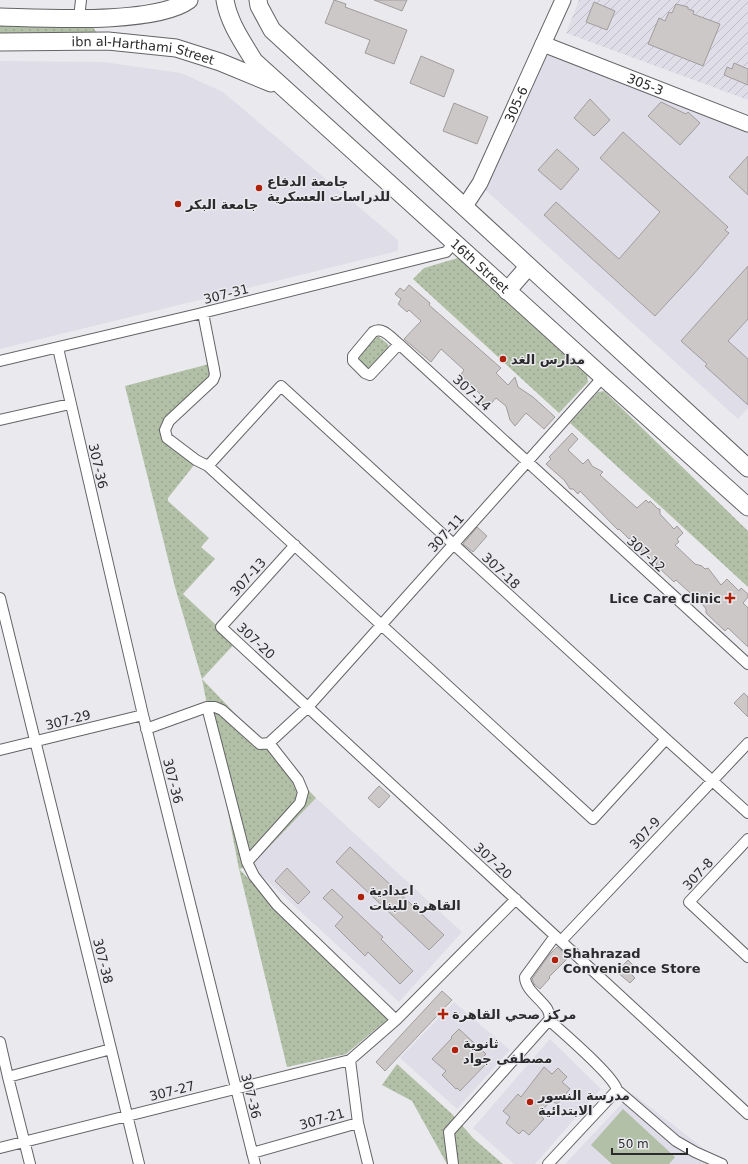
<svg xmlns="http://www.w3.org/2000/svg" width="748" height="1164" viewBox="0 0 748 1164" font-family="'DejaVu Sans','Noto Sans Arabic',sans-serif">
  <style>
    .built { fill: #dedde8 }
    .industrial { fill: url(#industrial-furrows) }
    .grass { fill: url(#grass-dots) }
    .park { fill: #b1c0a6 }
    .building { fill: #cdc8c8; stroke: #a19c9c }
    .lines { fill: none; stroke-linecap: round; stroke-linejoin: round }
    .street-casing { stroke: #646467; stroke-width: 12 }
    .secondary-casing { stroke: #646467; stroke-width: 17 }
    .primary-casing { stroke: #646467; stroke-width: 19 }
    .street { stroke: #fff; stroke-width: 10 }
    .secondary { stroke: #fff; stroke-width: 15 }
    .primary { stroke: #fff; stroke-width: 17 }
    .poi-dot { fill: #ae200a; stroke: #eaeaee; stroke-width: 1.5 }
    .labels { text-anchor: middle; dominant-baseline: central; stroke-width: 3; stroke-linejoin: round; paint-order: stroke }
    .street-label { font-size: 13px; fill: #2b2b2d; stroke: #eaeaee }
    .poi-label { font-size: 13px; font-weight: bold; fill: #2b2b2d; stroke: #eaeaee; text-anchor: start }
  </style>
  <defs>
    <pattern id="industrial-furrows" width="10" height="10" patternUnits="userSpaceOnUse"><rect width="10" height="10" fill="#dedde8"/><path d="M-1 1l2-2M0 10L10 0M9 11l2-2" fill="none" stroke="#bfbec7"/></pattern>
    <pattern id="grass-dots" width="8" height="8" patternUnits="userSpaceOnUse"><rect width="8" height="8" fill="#b1c0a6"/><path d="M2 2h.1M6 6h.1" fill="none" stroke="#98a58f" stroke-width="1.8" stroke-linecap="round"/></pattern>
  </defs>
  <rect width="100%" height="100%" fill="#eaeaee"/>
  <path class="built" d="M543 44 748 124V408L738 419 480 185Z
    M0 61 103 62 181 73 223 92 398 240V251L0 349Z
    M316 798 462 932 399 1002 251 866Z
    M454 1002 510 1050 457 1109 400 1058Z
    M550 1039 601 1089 535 1164H514L473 1128Z
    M632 1093 721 1162 719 1164H565Z"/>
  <path class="industrial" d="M579 0H748V100L566 33Z"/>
  <path class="grass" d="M0 24 87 25 93 27 96 32 93 34 0 36Z
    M458 258 587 375 588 382 559 413 413 279 424 268Z
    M379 337 388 344 389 349 368 370 359 364 357 357 374 338Z
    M213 363 215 375 165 430 198 460 168 498V501L209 538 201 547 215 559 183 594 215 624 221 627 237 641 202 679 316 798 251 866 239 869 389 1018 346 1054 287 1067 239 869 202 679 175 587 125 386Z
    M604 391 748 531V587L570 423 598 392Z
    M397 1064 452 1114 473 1138 503 1164H447L412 1101 382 1085Z"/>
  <path class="park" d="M623 1109 675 1157 669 1164H612L591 1145Z"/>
  <path class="building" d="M334 0 346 4 345 7 407 30 394 64 365 53 370 40 325 23Z
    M374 0H407L402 11Z
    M594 2 615 11 607 30 586 22Z
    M676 4 688 7V9L694 11 693 14 720 24 703 66 648 44 659 18 665 21 669 12 672 13Z
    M421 56 454 70 444 97 410 83Z
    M734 63 748 69V85L724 75 727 67 732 69Z
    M590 99 610 120 594 136 574 118Z
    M661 102 686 114 688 112 700 123 680 145 648 116Z
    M454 103 488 117 477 144 443 131Z
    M623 132 728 227 725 230 729 233 692 276 655 316 544 215 556 202 619 259 660 212 600 158Z
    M557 149 579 169 561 190 538 170Z
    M748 156V195L729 177Z
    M748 266V319L728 341 748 359V405L705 366 707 364 681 341Z
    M409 285 430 303 429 305 501 368 496 373 508 385 515 377 518 387 533 397 555 417 544 429 526 413 515 426 510 420 506 406 496 398 488 407 481 401 484 398 467 381 464 385 458 379 464 370 441 349 431 362 404 339 421 321 409 310 407 312 398 304 401 299 395 294 400 288 404 291Z
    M572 433 578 439 568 450 583 464 588 459 592 466 603 472 600 475 637 508 646 500 649 503 650 501 658 509H660V514L674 529 677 526 683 533 677 539 679 542 675 545 695 564 702 566 705 569 708 568 721 585 727 579 739 591 741 588 748 594V597L743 603 748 608V647L728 628 725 631 706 613V609L703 605 676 580 674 582 656 565 657 564 644 552H642L630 538 629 539 619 529 618 530 580 491 578 494 573 489H570L565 481 546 464 551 459 549 457Z
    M477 527 487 536 473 552 463 544Z
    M744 693 748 697V717L734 703Z
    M379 786 390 796 379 808 368 798Z
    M350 847 444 935 429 950 336 862Z
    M287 868 310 892 298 904 275 881Z
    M332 889 383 937 381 939 413 971 400 984 368 952 365 956 335 926 343 917 323 898Z
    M557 947 569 957 549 977 550 978 540 989 534 984 532 979 549 955Z
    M628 960 636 968 631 974 635 978 630 983 617 972Z
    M442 991 452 1000 385 1071 376 1062Z
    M459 1029 486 1054 481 1059 486 1064 460 1091 457 1088 456 1089 442 1075 446 1071 432 1059 452 1038 451 1037Z
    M544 1067 552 1074 558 1068 567 1077 562 1082 570 1089 557 1104 551 1100 539 1114 544 1119 529 1135 523 1130 519 1134 506 1123 510 1117 503 1111 518 1094 521 1097Z"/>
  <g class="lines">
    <defs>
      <path id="street" d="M79 18 81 0
        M203 313 214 369 215 375 213 380 169 421 165 430 167 438 196 460 208 466
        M399 344 370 375 365 373 353 361V356L373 332C383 326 391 338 399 344L748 664
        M58 348 143 715 255 1164
        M0 361 198 314 446 252 454 243
        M281 386 666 739 593 819 208 466Z
        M0 420 70 404
        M295 545 221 627 748 1114
        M0 598 111 1049 8 1077 0 1042
        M207 707 247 862 254 876 277 905 396 1020
        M146 729 207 707H215L222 710 260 744 269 743 308 707 603 377
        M666 739 748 813
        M0 750 143 715
        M748 839 689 902 748 957
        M247 862 300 803 303 792 298 780 269 743
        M561 941 748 743
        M111 1049 139 1164
        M350 1060 358 1123
        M8 1077 30 1164
        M617 1090 676 1141 695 1152 722 1164
        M0 1148 350 1060 396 1020 516 899
        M252 1153 358 1123 368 1164
        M453 1164 449 1132 549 1020C554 1005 525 994 525 977L555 936
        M548 1164 617 1090C614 1076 562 1032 549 1020"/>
      <g id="secondary">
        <path id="s1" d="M543 44 748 124"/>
        <path id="s2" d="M465 206 480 183 563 0"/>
      </g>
      <g id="primary">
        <path id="s3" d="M225 0C229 23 242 41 254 61L603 377 748 507"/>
        <path d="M258 0 259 6 272 30 748 468"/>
        <path d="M0 17C44 18 155 25 189 0"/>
        <path id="s4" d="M0 42 108 41 176 48 220 62 271 83"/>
        <path d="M507 291 528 267"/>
      </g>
    </defs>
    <use href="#street" class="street-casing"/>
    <use href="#secondary" class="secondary-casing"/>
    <use href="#primary" class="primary-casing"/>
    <use href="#street" class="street"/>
    <use href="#secondary" class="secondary"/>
    <use href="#primary" class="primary"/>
  </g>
  <g class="poi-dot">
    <circle cx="259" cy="188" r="4"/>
    <circle cx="178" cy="204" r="4"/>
    <circle cx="503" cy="359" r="4"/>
    <path d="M728 592h4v4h4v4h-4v4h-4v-4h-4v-4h4z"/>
    <circle cx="361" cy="897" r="4"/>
    <circle cx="555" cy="960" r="4"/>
    <path d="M441 1008h4v4h4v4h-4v4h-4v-4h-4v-4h4z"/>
    <circle cx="455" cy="1050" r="4"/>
    <circle cx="530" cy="1102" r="4"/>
  </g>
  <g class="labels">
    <g class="street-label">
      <text stroke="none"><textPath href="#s4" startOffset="144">ibn al-Harthami Street</textPath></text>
      <text stroke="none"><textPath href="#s1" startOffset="110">305-3</textPath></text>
      <text stroke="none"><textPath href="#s2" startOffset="114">305-6</textPath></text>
      <text stroke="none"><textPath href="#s3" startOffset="373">16th Street</textPath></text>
      <text transform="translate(226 294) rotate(-14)">307-31</text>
      <text transform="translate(472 393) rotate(43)">307-14</text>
      <text transform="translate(98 466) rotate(77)">307-36</text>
      <text transform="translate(446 533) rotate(-48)">307-11</text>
      <text transform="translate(646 554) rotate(42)">307-12</text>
      <text transform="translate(501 571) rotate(43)">307-18</text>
      <text transform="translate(248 577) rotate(-48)">307-13</text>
      <text transform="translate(256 641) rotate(43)">307-20</text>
      <text transform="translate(68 720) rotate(-14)">307-29</text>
      <text transform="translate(173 781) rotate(76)">307-36</text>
      <text transform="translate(645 833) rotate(-47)">307-9</text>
      <text transform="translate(493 861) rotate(43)">307-20</text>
      <text transform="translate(698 874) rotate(-47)">307-8</text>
      <text transform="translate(103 961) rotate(76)">307-38</text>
      <text transform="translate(172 1091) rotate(-14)">307-27</text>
      <text transform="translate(251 1096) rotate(76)">307-36</text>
      <text transform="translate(322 1119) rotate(-16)">307-21</text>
    </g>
    <g class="poi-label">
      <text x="267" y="181">جامعة الدفاع<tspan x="267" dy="15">للدراسات العسكرية</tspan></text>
      <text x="186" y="204">جامعة البكر</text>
      <text x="511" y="359">مدارس الغد</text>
      <text x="721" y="598" text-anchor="end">Lice Care Clinic</text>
      <text x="369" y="890">اعدادية<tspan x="369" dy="15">القاهرة للبنات</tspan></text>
      <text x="563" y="953">Shahrazad<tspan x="563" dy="15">Convenience Store</tspan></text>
      <text x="452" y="1014">مركز صحي القاهرة</text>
      <text x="463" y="1043">ثانوية<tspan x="463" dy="15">مصطفى جواد</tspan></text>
      <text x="538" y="1095">مدرسة النسور<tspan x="538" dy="15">الابتدائية</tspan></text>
    </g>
  </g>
  <path d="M612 1148v6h75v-6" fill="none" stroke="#2b2b2d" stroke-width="2"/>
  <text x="618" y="1148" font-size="12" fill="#2b2b2d" stroke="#eaeaee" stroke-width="3" paint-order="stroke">50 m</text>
</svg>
